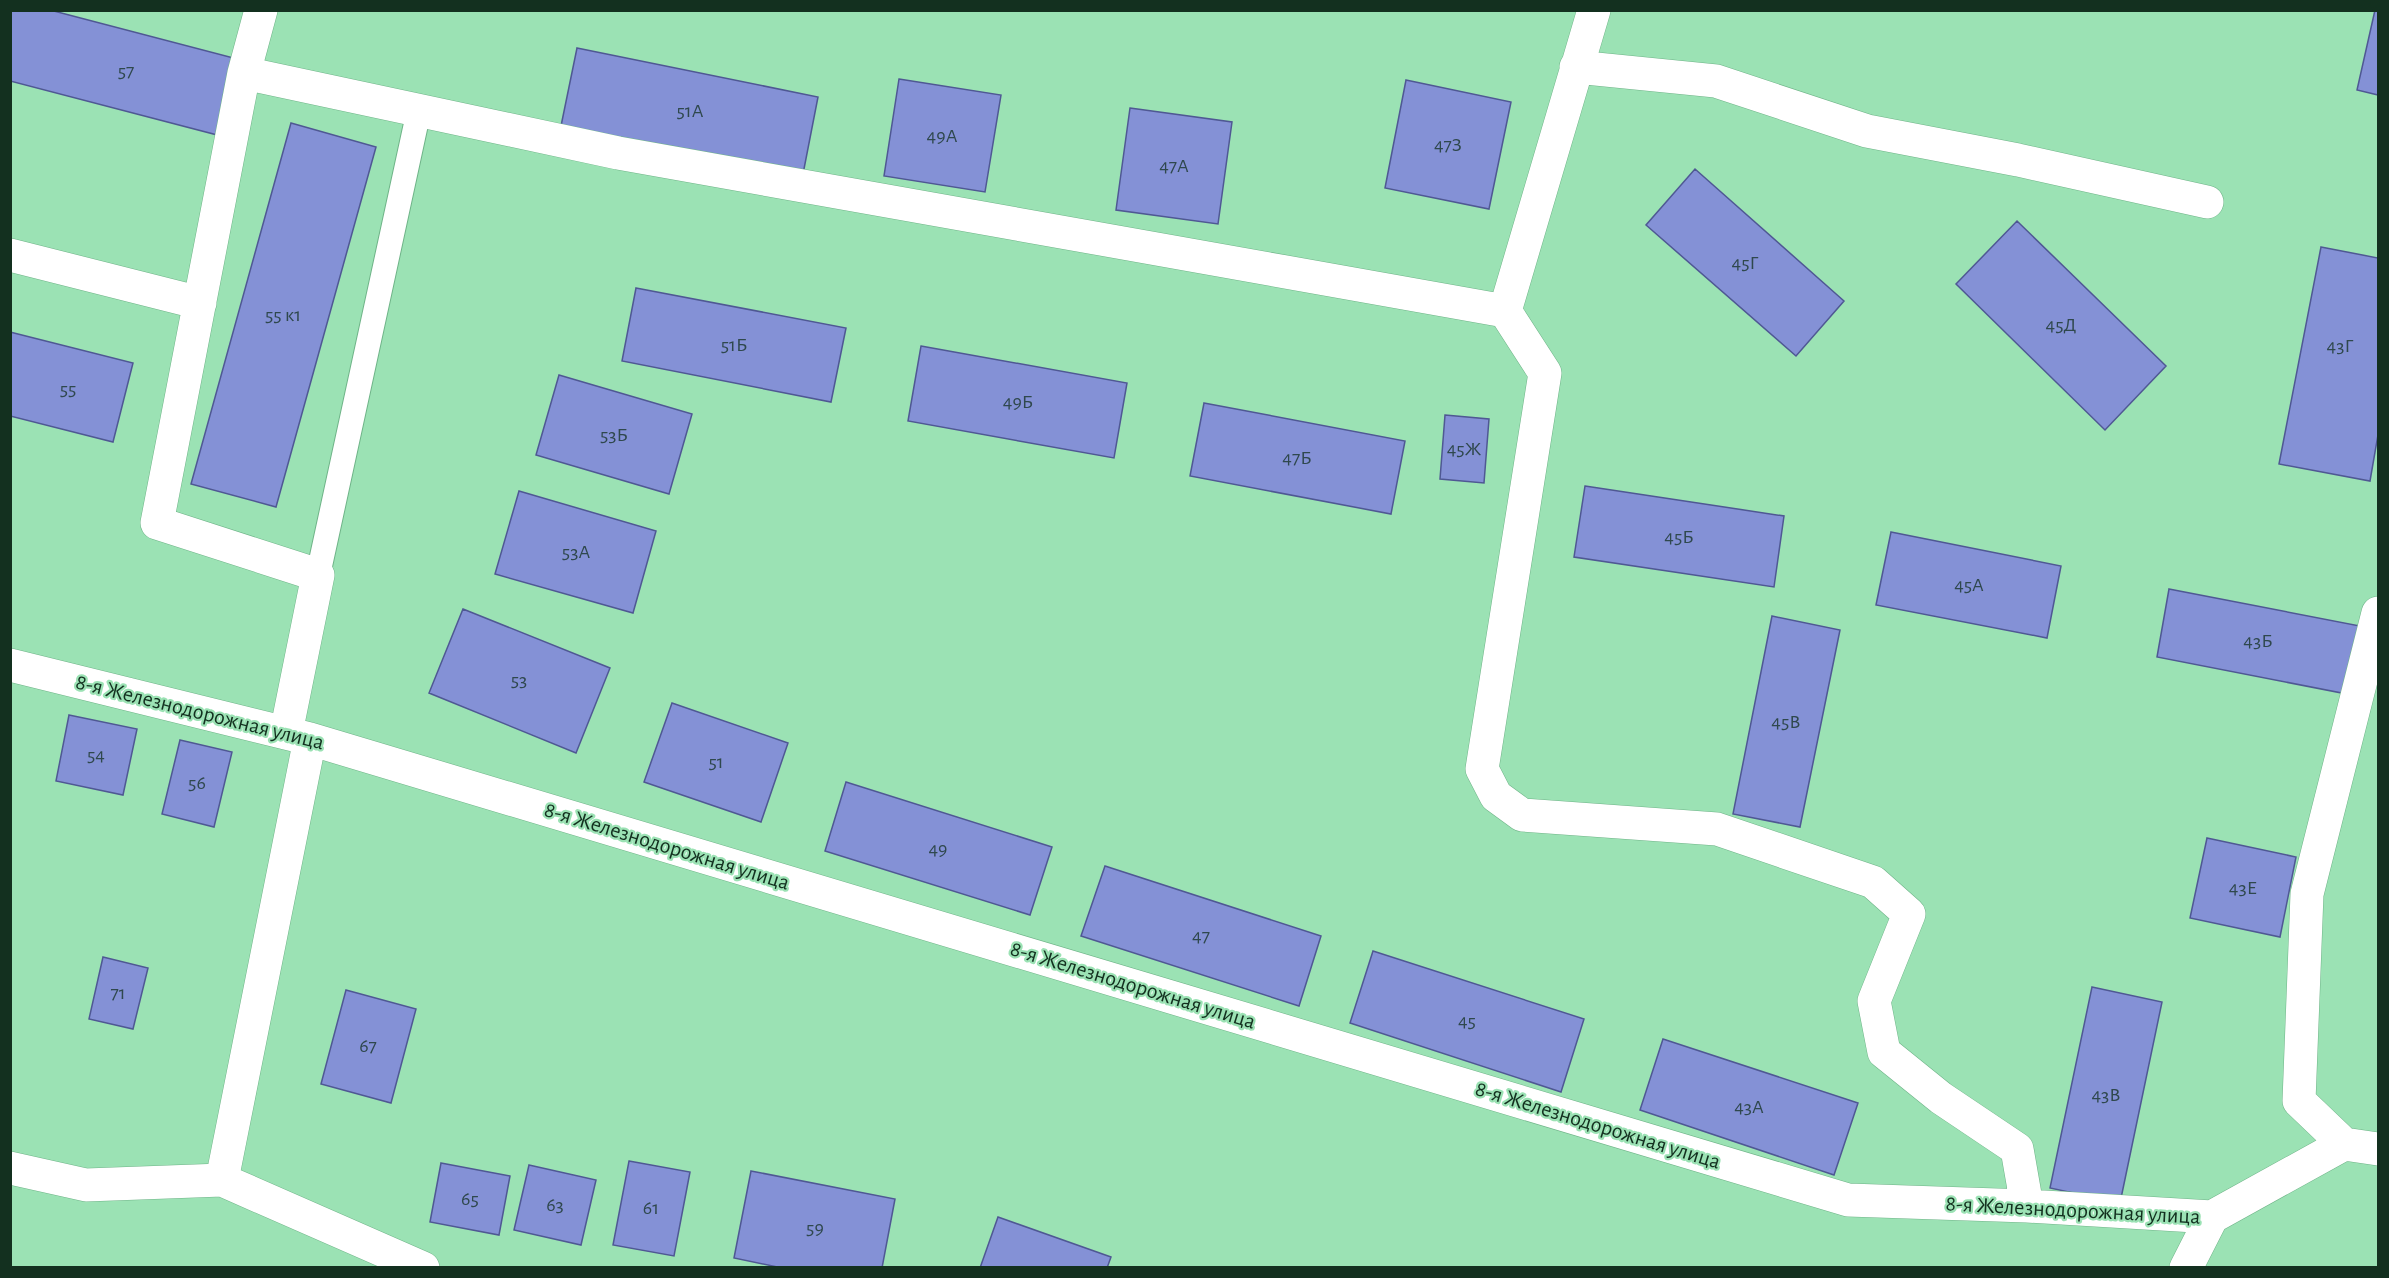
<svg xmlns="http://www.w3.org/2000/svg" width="2389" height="1278" viewBox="0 0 2389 1278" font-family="'Alegreya Sans',sans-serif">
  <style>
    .building { fill: #8491d6; stroke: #4f5893; stroke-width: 1.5 }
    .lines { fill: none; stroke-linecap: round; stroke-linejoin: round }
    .service-casing { stroke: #6fb488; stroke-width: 26 }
    .minor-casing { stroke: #6fb488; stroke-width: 34 }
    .service { stroke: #fff; stroke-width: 24 }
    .minor { stroke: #fff; stroke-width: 33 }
    .labels { text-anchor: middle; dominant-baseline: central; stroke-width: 4.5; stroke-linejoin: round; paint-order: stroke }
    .number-label { font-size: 20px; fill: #2f484d }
    .street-label { font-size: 22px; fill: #13301f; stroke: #9be2b4 }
  </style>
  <rect width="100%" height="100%" fill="#9be2b4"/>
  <path class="building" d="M10 10H50L245 61 225 137 10 81Z
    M2375 10H2378V95L2357 90Z
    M577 48 818 97 803 174 561 126Z
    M899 79 1001 95 985 192 884 176Z
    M1406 80 1511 102 1489 209 1385 188Z
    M1130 108 1232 122 1218 224 1116 210Z
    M291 123 376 147 276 507 191 484Z
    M1695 169 1844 301 1796 356 1646 225Z
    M2017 221 2166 366 2105 430 1956 284Z
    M2321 247 2378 258V435L2370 481 2279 464Z
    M636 288 846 328 831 402 622 361Z
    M10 332 133 363 113 442 10 416Z
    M921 346 1127 383 1114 458 908 421Z
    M559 375 692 414 669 494 536 455Z
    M1204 403 1405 441 1391 514 1190 476Z
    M1445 415 1489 419 1484 483 1440 479Z
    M1585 486 1784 516 1774 587 1574 557Z
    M519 491 656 531 633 613 495 574Z
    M1891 532 2061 566 2047 638 1876 605Z
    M2169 589 2360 626 2347 694 2157 657Z
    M463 609 610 668 576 753 429 693Z
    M1772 616 1840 630 1800 827 1733 814Z
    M672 703 788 743 761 822 644 782Z
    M69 715 137 729 123 795 56 781Z
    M180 740 232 752 214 827 162 814Z
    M846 782 1052 847 1030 915 825 851Z
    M2207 838 2296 857 2280 937 2190 918Z
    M1105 866 1321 936 1299 1006 1081 936Z
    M1373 951 1584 1019 1561 1092 1350 1023Z
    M103 957 148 968 133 1029 89 1019Z
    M2092 987 2162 1002 2120 1203 2050 1188Z
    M346 990 416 1009 391 1103 321 1084Z
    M1663 1039 1858 1103 1834 1175 1640 1110Z
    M629 1161 690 1172 674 1256 613 1245Z
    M441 1163 510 1176 499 1235 430 1222Z
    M529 1165 596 1180 581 1245 514 1230Z
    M751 1171 895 1199 882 1268H782L734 1258Z
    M998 1217 1111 1257 1107 1268H980Z"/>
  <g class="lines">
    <defs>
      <path id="service" d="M318 575 419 110"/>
      <path id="minor" d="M261 10 244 73 157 523 318 575 286 733
        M1594 10 1505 311 1545 373 1482 769 1496 796 1522 815 1717 829 1873 882 1909 914 1874 1001 1884 1052 1941 1098 2017 1149 2027 1206
        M1576 67 1716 81 1867 131 2018 160 2207 202
        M244 73 618 153 1505 311
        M10 255 200 303
        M10 665 310 739 1848 1200 2027 1206 2212 1217 2186 1268
        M2344 1144 2299 1101 2307 894 2378 613
        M10 1168 86 1185 222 1180 423 1268
        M222 1180 310 739
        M2212 1217 2344 1144 2378 1149"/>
    </defs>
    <use href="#service" class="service-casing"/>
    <use href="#minor" class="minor-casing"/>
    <use href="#service" class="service"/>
    <use href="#minor" class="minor"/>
  </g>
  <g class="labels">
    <g class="number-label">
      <text x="126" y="71">57</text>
      <text x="690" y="111">51А</text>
      <text x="942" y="136">49А</text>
      <text x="1448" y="145">47З</text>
      <text x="1174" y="166">47А</text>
      <text x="1745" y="263">45Г</text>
      <text x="283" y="315">55 к1</text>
      <text x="2061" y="325">45Д</text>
      <text x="734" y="345">51Б</text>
      <text x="2340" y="346">43Г</text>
      <text x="68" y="389">55</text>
      <text x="1018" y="402">49Б</text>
      <text x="614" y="435">53Б</text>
      <text x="1464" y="449">45Ж</text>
      <text x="1297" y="458">47Б</text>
      <text x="1679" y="537">45Б</text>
      <text x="576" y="552">53А</text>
      <text x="1969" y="585">45А</text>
      <text x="2258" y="641">43Б</text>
      <text x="519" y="680">53</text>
      <text x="1786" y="722">45В</text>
      <text x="96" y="755">54</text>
      <text x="716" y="762">51</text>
      <text x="197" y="783">56</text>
      <text x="938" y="849">49</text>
      <text x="2243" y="888">43Е</text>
      <text x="1201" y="936">47</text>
      <text x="118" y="993">71</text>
      <text x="1467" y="1021">45</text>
      <text x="368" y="1046">67</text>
      <text x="2106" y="1095">43В</text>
      <text x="1749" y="1107">43А</text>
      <text x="470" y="1199">65</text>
      <text x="555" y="1205">63</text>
      <text x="651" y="1208">61</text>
      <text x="815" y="1228">59</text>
    </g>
    <g class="street-label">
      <text transform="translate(200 712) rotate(14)">8-я Железнодорожная улица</text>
      <text transform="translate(667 846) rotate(17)">8-я Железнодорожная улица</text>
      <text transform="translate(1133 985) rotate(17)">8-я Железнодорожная улица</text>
      <text transform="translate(1598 1125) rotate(17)">8-я Железнодорожная улица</text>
      <text transform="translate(2073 1210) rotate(3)">8-я Железнодорожная улица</text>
    </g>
  </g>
  <rect width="2389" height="1278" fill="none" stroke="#13301f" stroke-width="24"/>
</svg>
